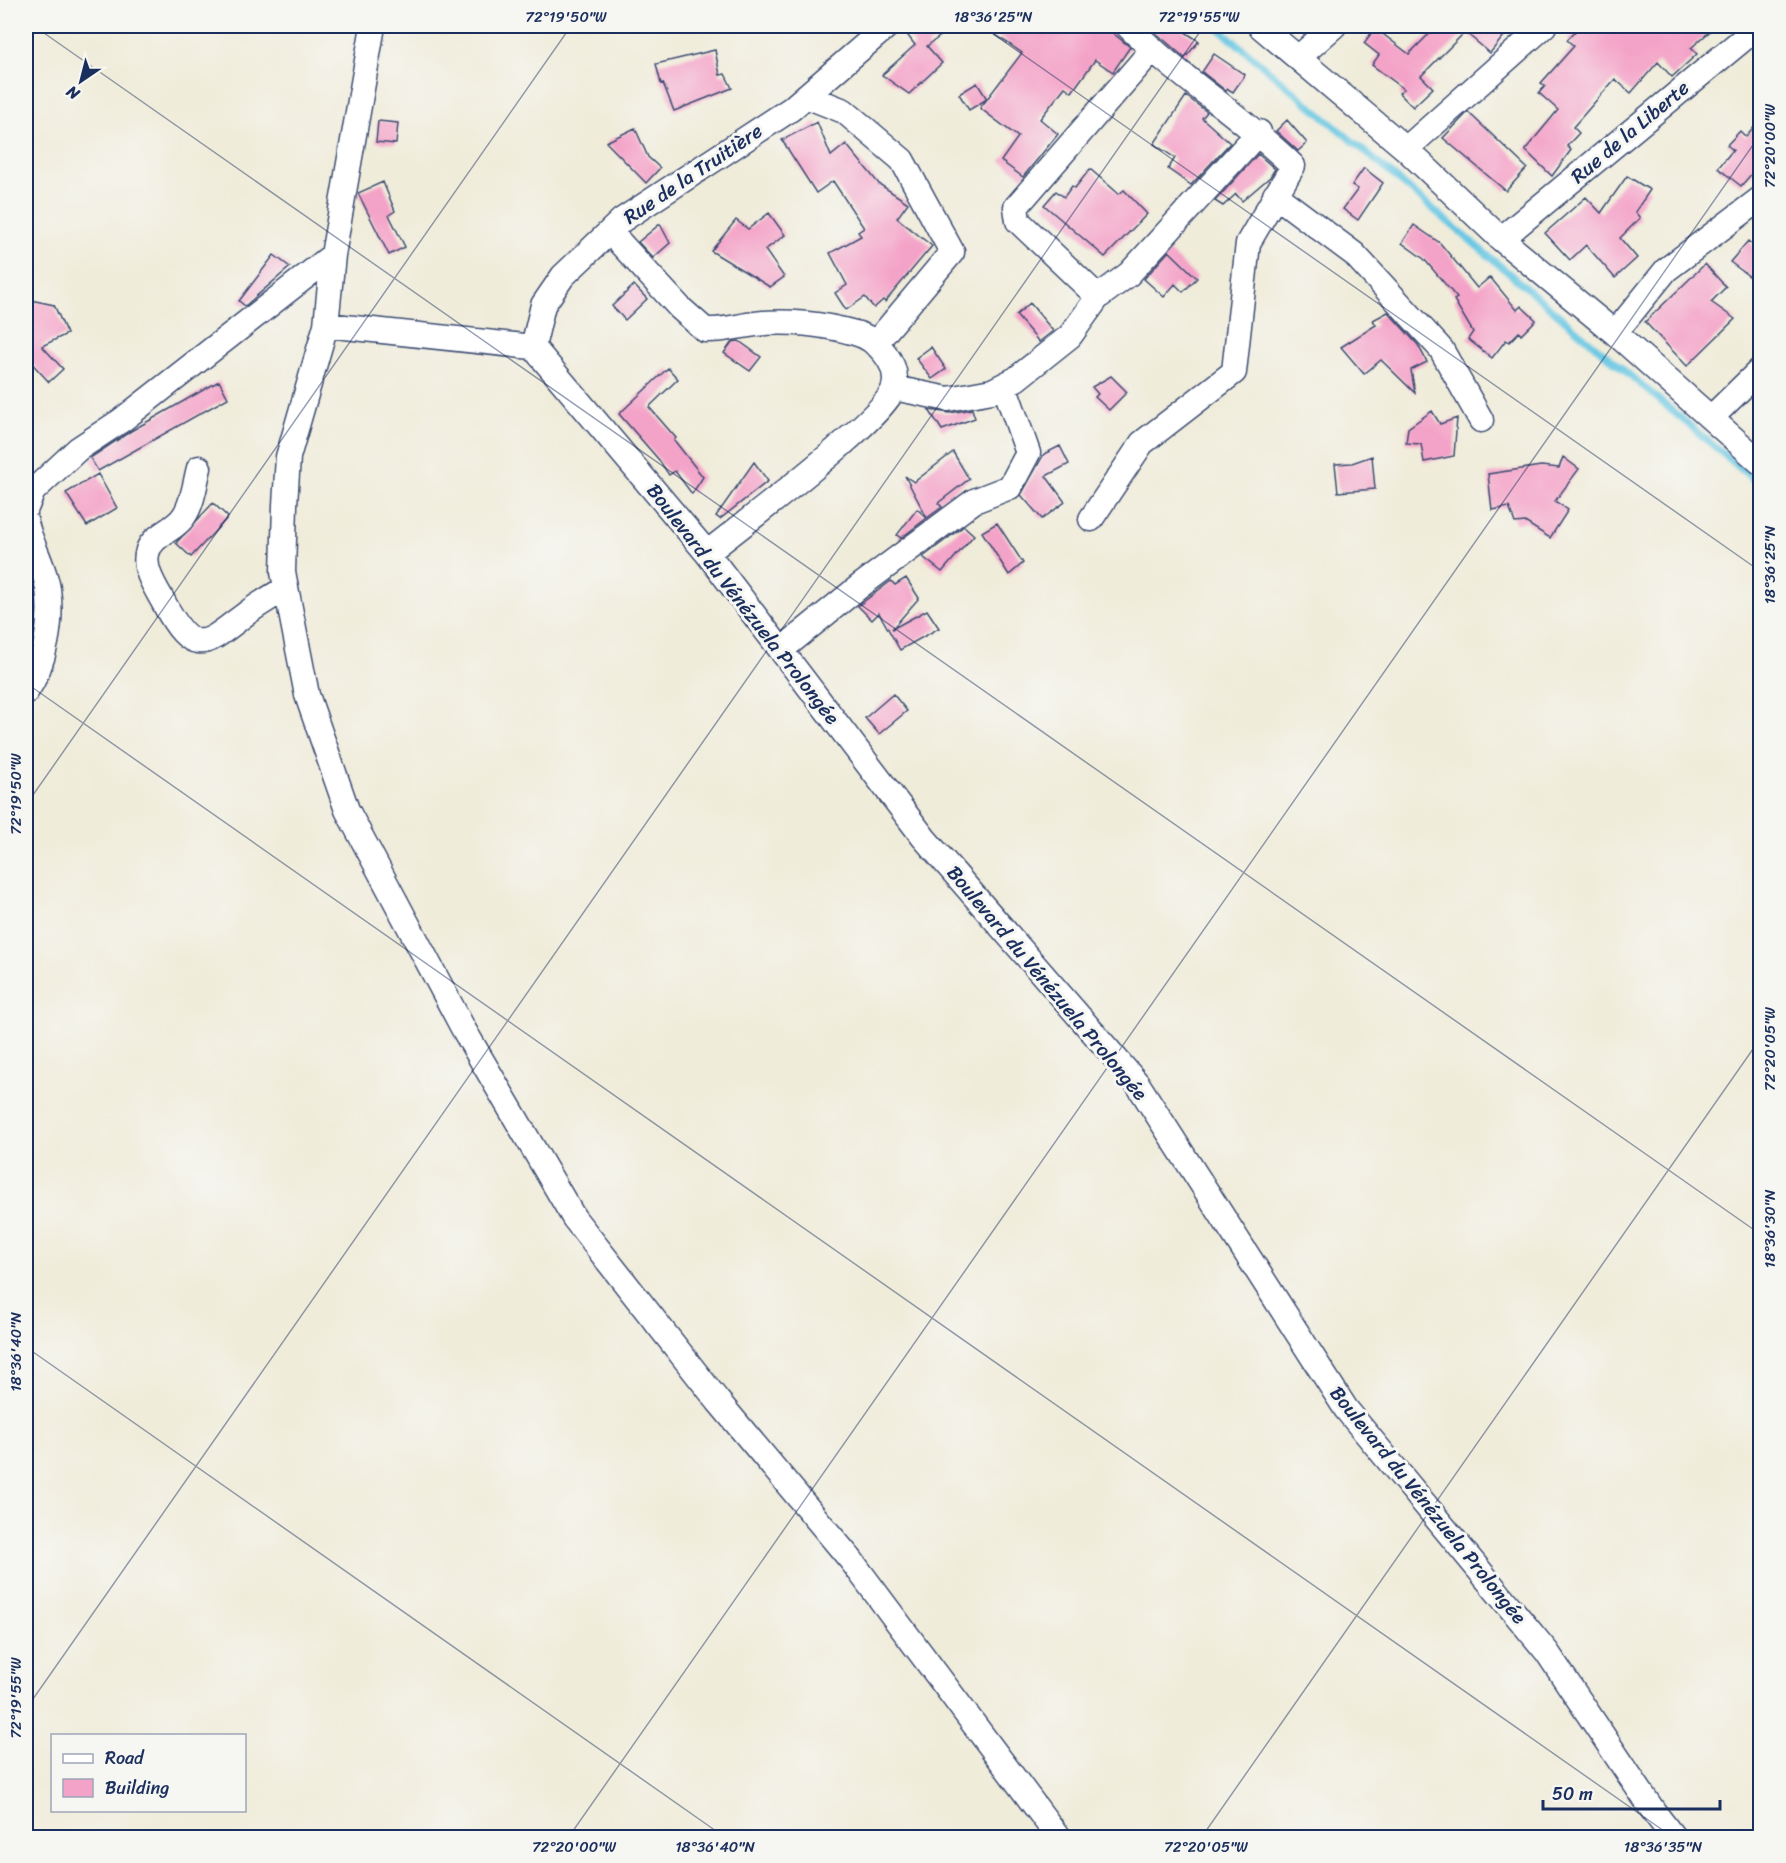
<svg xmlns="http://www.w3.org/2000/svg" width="1786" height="1863" viewBox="0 0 1786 1863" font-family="Sriracha,sans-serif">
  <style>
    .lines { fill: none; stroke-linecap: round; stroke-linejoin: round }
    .stream { stroke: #64c6e2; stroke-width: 7 }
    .building { fill: #f4a3c8 }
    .street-casing { stroke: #3b4b71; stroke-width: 27 }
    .street { stroke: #fff; stroke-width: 24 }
    .ticks { fill: none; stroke: #1b2f5e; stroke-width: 1.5; stroke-opacity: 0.45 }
    .labels { text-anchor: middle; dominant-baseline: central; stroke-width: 6; stroke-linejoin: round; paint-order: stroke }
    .street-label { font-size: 20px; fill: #1b2f5e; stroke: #f6f6f2 }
    .neatline { fill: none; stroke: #1b2f5e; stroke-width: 2 }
    .ticks-label { font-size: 15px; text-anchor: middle; fill: #1b2f5e }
  </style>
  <rect width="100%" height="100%" fill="#f6f6f2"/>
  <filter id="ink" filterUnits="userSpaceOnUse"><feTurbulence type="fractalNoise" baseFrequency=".0167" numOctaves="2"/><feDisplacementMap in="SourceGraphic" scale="12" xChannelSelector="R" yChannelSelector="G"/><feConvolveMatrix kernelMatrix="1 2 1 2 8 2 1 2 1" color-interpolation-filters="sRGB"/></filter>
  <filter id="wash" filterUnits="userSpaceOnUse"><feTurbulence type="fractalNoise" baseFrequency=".008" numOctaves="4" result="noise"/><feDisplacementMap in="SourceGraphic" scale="24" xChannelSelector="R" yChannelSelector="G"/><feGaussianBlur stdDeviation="1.35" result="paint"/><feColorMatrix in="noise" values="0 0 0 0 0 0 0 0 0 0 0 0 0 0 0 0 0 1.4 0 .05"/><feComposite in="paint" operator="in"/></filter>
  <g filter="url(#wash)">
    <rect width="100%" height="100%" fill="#f0ecda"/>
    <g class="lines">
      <path class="stream" d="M1216 26 1760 485"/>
    </g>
    <g id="blocks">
      <path class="building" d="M921 26H954L927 46 942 63 909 94 882 75 915 45 908 36Z
        M983 26H1104L1130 47 1113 72 1095 60 1072 92 1065 87 1040 119 1058 134 1023 177 1001 161 1018 137 980 108 987 99 969 110 959 94 977 83 987 99 1022 53Z
        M1148 26H1176L1199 41 1185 58Z
        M1437 26H1512L1490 53 1465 32 1421 76 1433 88 1413 107 1399 93 1404 89 1372 65 1379 55 1364 43 1375 28 1409 54Z
        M1580 26H1716L1691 48 1697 54 1672 77 1658 62 1631 93 1615 79 1573 127 1579 133 1567 146 1571 150 1552 176 1525 150 1558 110 1539 93 1545 86 1541 83 1574 46 1567 40Z
        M715 50 720 75 725 74 732 88 674 111 663 83 661 84 656 64Z
        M1214 54 1245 75 1233 92 1228 89 1226 91 1202 72Z
        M1186 96 1207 112 1202 118 1230 143 1191 185 1168 169 1175 158 1154 144Z
        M1468 112 1527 168 1506 191 1443 138Z
        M1761 119V163L1741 186 1718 168 1733 150 1727 145 1740 131 1746 137Z
        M1287 120 1307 143 1298 151 1276 131Z
        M378 121 398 123 396 144 376 142Z
        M817 122 831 156 846 144 879 184 908 203 897 218 932 246 885 302 883 300 874 308 865 297 846 310 835 293 847 285 830 253 861 236 858 232 864 228 833 181 816 193 782 140Z
        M635 128 648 157 660 168 646 183 606 142Z
        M1258 154 1275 169 1270 177 1242 201 1236 194 1223 206 1215 201Z
        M1364 168 1383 183 1358 220 1343 209 1358 189 1352 185Z
        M1090 169 1119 194 1124 190 1147 214 1105 257 1044 205 1056 191 1064 197 1072 186 1075 188Z
        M1627 176 1650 190 1635 212 1640 218 1620 238 1637 258 1615 278 1586 245 1570 260 1545 233 1586 197 1601 213Z
        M383 182 395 211 389 215 405 247 389 255 358 193Z
        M769 213 785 235 765 250 784 277 770 287 711 251 736 220 748 229Z
        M660 224 670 243 653 258 638 242Z
        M1414 225 1440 243 1477 288 1490 277 1517 310 1521 306 1536 320 1521 335 1519 332 1509 342 1506 340 1492 358 1468 339 1473 332 1454 300 1457 298 1424 259 1402 243Z
        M1748 241 1761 252V285L1730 262Z
        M1169 251 1197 278 1183 292 1175 284 1164 297 1144 279Z
        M274 255 290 267 245 306 239 301Z
        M1705 264 1726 287 1711 302 1735 319 1687 366 1645 322Z
        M634 285 647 299 625 320 612 306Z
        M26 299 54 305 67 334 42 346 63 369 49 382 26 357Z
        M1030 303 1053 331 1039 342 1016 315Z
        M1388 312 1418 345 1427 362 1411 370 1415 393 1381 360 1364 374 1341 347 1376 325 1373 320Z
        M739 341 761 357 750 371 724 353 732 342Z
        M931 347 946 369 932 379 916 358Z
        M668 368 678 379 649 407 676 438 674 440 703 477 692 494 675 471 669 475 659 460 619 414Z
        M1111 376 1127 392 1109 410 1095 397 1098 394 1092 387Z
        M219 381 228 398 98 471 90 458 131 431Z
        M972 409 975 418 942 430 929 410 950 413Z
        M1432 411 1440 424 1457 418 1454 456 1424 462 1421 444 1406 443 1408 428Z
        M1060 446 1069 464 1046 476 1065 502 1042 519 1021 495 1044 454Z
        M953 452 969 479 938 503 942 507 927 518 905 476 914 482Z
        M1372 456 1375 489 1338 492 1335 464 1352 463Z
        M1563 457 1579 469 1555 501 1568 510 1550 538 1525 522 1515 523 1509 507 1492 510 1488 474 1541 466 1559 468Z
        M754 462 768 481 720 519 716 516Z
        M98 474 117 508 87 526 66 493Z
        M213 503 228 517 191 557 176 543Z
        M917 509 927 518 901 538 897 535Z
        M997 523 1023 563 1009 575 982 532Z
        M964 526 974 535 942 572 923 557Z
        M906 578 919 598 892 629 927 610 939 628 900 650 879 613 872 620 858 606 891 581 895 585Z
        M893 694 907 711 879 734 865 718Z"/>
    </g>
  </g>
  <g filter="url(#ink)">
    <use href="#blocks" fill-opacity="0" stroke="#3b4b71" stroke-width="1.5"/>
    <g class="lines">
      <defs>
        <path id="street" d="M373 26 333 255 326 325 288 457 285 505 283 572 307 695 347 810 464 1030 574 1218 718 1401 851 1560 1059 1838
          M1260 26 1406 149 1501 239 1615 333 1760 462
          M1298 58 1334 26
          M806 96 844 111 902 160 952 252 875 344
          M1406 149 1544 26
          M1275 195 1354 254 1441 349 1481 420
          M610 232 680 308 705 330C722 331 738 326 755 324 786 320 824 324 855 333 876 338 900 364 894 387 887 417 739 527 707 553
          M1501 239 1759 26
          M1098 297 1018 221 1016 207 1152 50
          M326 325 533 347 707 553 924 838 1137 1083 1346 1409 1547 1652 1654 1812 1674 1838
          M1615 333 1666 270 1760 199
          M533 347 543 305 563 276 622 220 791 109 887 26
          M894 388 948 399 992 391 1016 379 1070 336 1098 297 1129 274 1259 132
          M1712 417 1760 370
          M199 468C195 483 193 503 184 516 175 531 150 535 147 554 143 571 158 591 165 605 195 661 207 643 247 613 259 604 273 596 286 588
          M26 508 33 491 78 449 122 420 333 255
          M1091 519 1142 443 1234 372 1248 243 1293 166C1241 115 1178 77 1128 26
          M26 523C31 545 45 567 48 589 53 623 45 664 26 692
          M781 650 860 586 974 501 1010 487 1028 453 1004 385"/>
      </defs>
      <use href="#street" class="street-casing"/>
      <use href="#street" class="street"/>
    </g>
  </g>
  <path class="ticks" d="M34 26 1760 1234M982 26 1760 571M26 683 1674 1838M26 805 571 26M26 1347 726 1838M26 1709 1204 26M568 1838 1760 135M1201 1838 1760 1039"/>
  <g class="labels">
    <g class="street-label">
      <text transform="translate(1630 132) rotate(-40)">Rue de la Liberte</text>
      <text transform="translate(693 174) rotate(-34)">Rue de la Truitière</text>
      <text transform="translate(743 604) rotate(52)">Boulevard du Vénézuela Prolongée</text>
      <text transform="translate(1047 983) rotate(50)">Boulevard du Vénézuela Prolongée</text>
      <text transform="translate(1428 1505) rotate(51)">Boulevard du Vénézuela Prolongée</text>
    </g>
  </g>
  <rect width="1786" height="1863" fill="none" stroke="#f6f6f2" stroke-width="66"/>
  <rect x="51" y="1734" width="195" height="78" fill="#f6f6f2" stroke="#9ea6b7" stroke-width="1.5"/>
  <rect x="63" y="1754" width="30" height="9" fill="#ffffff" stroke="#9ea6b7" stroke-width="1.5"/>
  <text x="105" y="1764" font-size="18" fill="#1b2f5e">Road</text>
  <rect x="63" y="1779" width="30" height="18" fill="#f4a3c8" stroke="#9ea6b7" stroke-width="1.5"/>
  <text x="105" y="1794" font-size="18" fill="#1b2f5e">Building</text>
  <g transform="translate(81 81) rotate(215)" stroke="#f6f6f2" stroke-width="4.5" paint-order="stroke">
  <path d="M0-4.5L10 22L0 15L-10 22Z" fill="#1b2f5e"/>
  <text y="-9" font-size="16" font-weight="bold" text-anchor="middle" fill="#1b2f5e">N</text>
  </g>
  <path d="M1543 1800v9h177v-9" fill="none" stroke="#1b2f5e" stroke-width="3"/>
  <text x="1552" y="1800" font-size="18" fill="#1b2f5e" stroke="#f6f6f2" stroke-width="4.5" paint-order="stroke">50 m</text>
  <rect x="33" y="33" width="1720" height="1797" class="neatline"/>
  <g class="ticks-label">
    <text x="566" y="22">72°19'50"W</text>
    <text x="993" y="22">18°36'25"N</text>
    <text x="1199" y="22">72°19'55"W</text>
    <text transform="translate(1770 146) rotate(-90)" y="5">72°20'00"W</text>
    <text transform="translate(1770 565) rotate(-90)" y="5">18°36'25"N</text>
    <text transform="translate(16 794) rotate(-90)" y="5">72°19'50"W</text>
    <text transform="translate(1770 1049) rotate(-90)" y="5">72°20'05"W</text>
    <text transform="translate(1770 1229) rotate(-90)" y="5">18°36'30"N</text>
    <text transform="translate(16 1352) rotate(-90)" y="5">18°36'40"N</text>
    <text transform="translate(16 1698) rotate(-90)" y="5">72°19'55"W</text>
    <text x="574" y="1852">72°20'00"W</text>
    <text x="715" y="1852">18°36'40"N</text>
    <text x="1206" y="1852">72°20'05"W</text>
    <text x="1663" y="1852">18°36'35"N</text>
  </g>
</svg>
